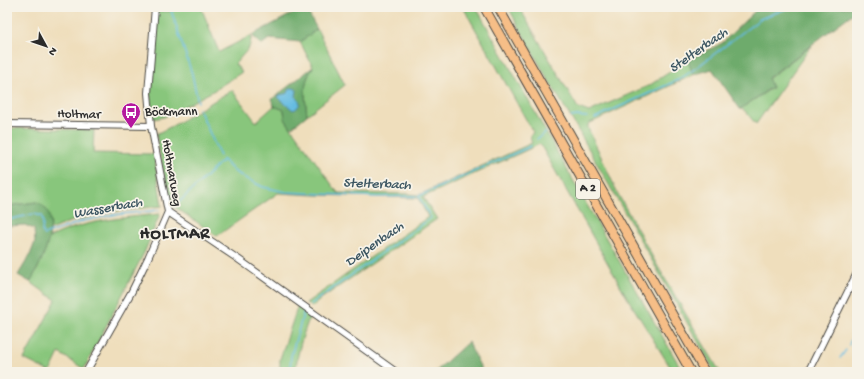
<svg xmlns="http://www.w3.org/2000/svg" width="864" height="379" viewBox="0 0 864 379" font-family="'Gochi Hand',sans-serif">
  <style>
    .green { fill: #88c67c; stroke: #5a7854 }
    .forest { fill: #6eab6c; stroke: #4c6b4c }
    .water { fill: #65bce2; stroke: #487486 }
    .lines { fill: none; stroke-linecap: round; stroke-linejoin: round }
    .stream { stroke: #65bce2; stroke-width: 1.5 }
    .minor-casing { stroke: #484641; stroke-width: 8 }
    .highway-casing { stroke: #484641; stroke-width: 10 }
    .minor { stroke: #fff; stroke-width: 6 }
    .highway { stroke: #f6be87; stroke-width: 8 }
    .labels { text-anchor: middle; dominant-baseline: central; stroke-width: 3.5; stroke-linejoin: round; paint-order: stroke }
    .shield { fill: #f7f3e8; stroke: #686764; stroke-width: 1 }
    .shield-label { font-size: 12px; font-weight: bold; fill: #2b2b2b }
    .poi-label { font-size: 13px; fill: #2b2b2b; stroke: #f7f3e8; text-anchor: start }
    .street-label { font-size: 13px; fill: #2b2b2b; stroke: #f7f3e8 }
    .water-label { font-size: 14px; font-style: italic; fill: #3c5662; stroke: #f7f3e8 }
    .district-label { font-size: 17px; font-weight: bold; letter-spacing: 1px; fill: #2b2b2b; stroke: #f7f3e8 }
  </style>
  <rect width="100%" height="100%" fill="#f7f3e8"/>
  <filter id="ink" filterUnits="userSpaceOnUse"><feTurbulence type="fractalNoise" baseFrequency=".025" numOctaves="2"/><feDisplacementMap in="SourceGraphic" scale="8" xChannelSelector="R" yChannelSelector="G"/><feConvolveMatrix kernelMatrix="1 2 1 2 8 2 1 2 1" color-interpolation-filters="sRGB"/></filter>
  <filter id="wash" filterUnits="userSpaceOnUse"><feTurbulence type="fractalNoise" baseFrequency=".012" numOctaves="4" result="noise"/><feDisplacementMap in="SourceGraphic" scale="16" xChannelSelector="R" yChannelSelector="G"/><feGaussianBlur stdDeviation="0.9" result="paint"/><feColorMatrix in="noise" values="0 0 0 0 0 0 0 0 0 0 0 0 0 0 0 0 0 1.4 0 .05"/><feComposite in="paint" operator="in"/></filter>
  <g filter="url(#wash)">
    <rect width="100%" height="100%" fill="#efdebc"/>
    <path class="green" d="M169 7H201L219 52 252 35 249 48 235 64 242 72 213 91 164 117 153 119 150 95 156 11H171Z
      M463 7H476L587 205 683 372H670L672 370 628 299 540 144 423 197 437 219 322 298 312 307 306 303 428 217 418 198 316 195 278 193 217 236 169 203 156 134 174 125 232 90 256 122 274 106 284 110 285 119 338 193 409 194 419 195 532 143C530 139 530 136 533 132Z
      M508 7H519L578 108 589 112 650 85 688 60 693 75 588 124V128L618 194 657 265 720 372H715L574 123 543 71Z
      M317 29 345 85 307 115C305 95 302 84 313 67L300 42Z
      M812 45 756 124 744 110 740 109 772 88 768 79Z
      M7 128 94 130 93 153 154 154 162 206 105 212 69 222 50 230 51 224 36 202 7 206Z
      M160 214 145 251 84 369 59 353 50 372 24 359 56 300 30 282 38 268 49 238C83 220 122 218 160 214Z
      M298 305 311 314C303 333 298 351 295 372H280V359Z"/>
    <path class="forest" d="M305 7 317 29 300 42 269 39 261 45 252 35Z
      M759 7H857V13L852 14 768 78 772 87 740 109 712 69 693 75 688 60 722 43Z
      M313 67C302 84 305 95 307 115L291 128 285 119 284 110 274 106 272 99Z
      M37 202C66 215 41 264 30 282L18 275 30 255 35 242 34 229 25 225 7 226V206Z
      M468 342 483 372H435Z"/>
    <path class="water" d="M290 88H294L297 90 296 97 299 100 300 104 296 109 293 110 279 99 278 97 280 95 288 93Z"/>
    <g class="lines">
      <path class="stream" d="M170 7 192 74 198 102
        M199 109 220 156
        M571 117 577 116 587 117
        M595 118 680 79 696 68 760 19 790 7
        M537 139 546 132
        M222 159 235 172 247 179 263 187 286 192 378 197 419 196 531 146
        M174 207 223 160
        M7 220 34 214 42 216 43 224 42 231 44 235 83 221 112 215 159 210
        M311 304 431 218 419 197
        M849 345 851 339
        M840 358 846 350
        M290 372 291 356 304 311"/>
    </g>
  </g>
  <g filter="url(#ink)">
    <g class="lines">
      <defs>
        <path id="minor" d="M7 124 151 126
          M168 212 238 259 396 372
          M86 372 132 291 148 258 168 212 151 126 148 93 155 7
          M808 372 857 273"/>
        <path id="highway" d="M484 7 691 372
          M498 7 705 372"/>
      </defs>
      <use href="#minor" class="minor-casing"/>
      <use href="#highway" class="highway-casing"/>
      <use href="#minor" class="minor"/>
      <use href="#highway" class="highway"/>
    </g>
  </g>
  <defs>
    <symbol id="bus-pin" viewBox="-11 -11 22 30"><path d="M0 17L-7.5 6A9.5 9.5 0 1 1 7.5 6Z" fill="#b5179e" stroke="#f7f3e8"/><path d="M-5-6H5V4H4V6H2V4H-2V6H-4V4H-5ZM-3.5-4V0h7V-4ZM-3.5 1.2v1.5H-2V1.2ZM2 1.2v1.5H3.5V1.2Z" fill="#fff"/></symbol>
  </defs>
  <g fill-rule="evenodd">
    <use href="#bus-pin" x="120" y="101" width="22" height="30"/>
  </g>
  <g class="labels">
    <rect class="shield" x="576" y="179" width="24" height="20" rx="3"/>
    <g class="shield-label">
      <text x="588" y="189">A 2</text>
    </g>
    <g class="poi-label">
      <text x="145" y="112">Böckmann</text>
    </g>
    <g class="street-label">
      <text transform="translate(79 115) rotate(1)">Holtmar</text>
      <text transform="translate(171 173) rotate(80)">Holtmarweg</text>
    </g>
    <g class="water-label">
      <text transform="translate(699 51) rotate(-35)">Stelterbach</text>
      <text transform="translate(377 185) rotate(2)">Stelterbach</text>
      <text transform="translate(108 209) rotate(-10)">Wasserbach</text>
      <text transform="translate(375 245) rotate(-35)">Deipenbach</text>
    </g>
    <g class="district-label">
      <text x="175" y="235">HOLTMAR</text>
    </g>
  </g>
  <rect width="864" height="379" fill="none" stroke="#f7f3e8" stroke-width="24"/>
  <g transform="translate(46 46) rotate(130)" stroke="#f7f3e8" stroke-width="3" paint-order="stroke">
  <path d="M0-3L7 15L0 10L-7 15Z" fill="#2b2b2b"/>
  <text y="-6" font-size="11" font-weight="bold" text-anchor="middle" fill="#2b2b2b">N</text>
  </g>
</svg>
